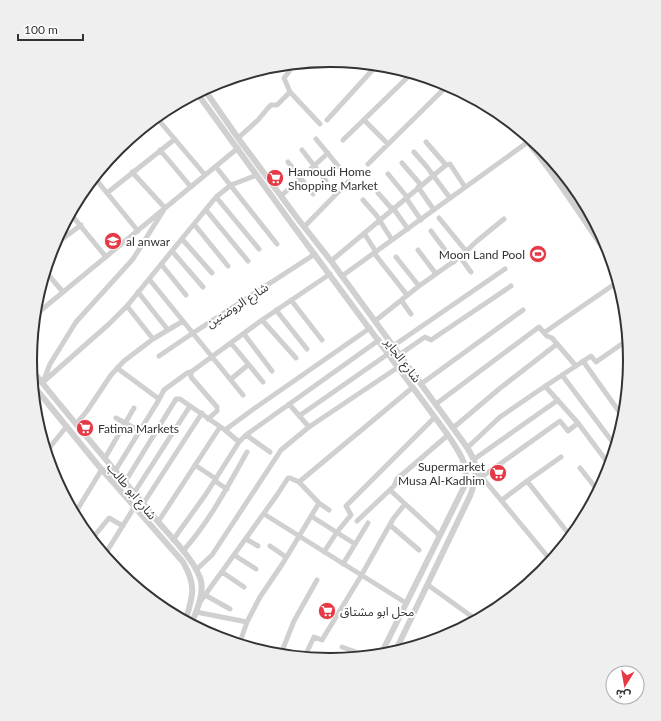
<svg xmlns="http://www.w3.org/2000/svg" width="661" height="721" viewBox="0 0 661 721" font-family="Lato,'Noto Sans Arabic',sans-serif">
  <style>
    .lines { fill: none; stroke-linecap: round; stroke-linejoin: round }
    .minor { stroke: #d0d0d0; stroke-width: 5 }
    .tertiary { stroke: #d0d0d0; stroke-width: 6 }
    .secondary { stroke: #bdbdbd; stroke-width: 7 }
    .labels { text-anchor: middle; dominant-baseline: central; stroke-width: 4; stroke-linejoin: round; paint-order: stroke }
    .poi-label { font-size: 12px; fill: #333; stroke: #fff; text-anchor: start }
    .street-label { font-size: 12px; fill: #333; stroke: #fff }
    .rim { fill: none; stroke: #333; stroke-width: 2 }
  </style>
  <rect width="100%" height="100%" fill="#fff"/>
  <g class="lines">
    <path class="minor" d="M295 64 284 78 290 92 320 124
      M156 117 205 175
      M327 120 377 65
      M364 120 388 144
      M238 138 258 120 268 108 271 105H277L290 92
      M316 139 339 167
      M343 140 412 73
      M426 142 446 165
      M160 150 191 187
      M302 150 326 181
      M414 152 427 167 450 198
      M288 162 313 194
      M402 163 421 185
      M368 164 449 84
      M216 167 277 244
      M388 174 407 197
      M94 177 138 231
      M418 187 434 210
      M107 193 175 139
      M378 193 392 209
      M281 196 328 153
      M216 197 259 249
      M406 198 421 220
      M363 200 377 216 392 240
      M393 208 408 229
      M206 210 248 261
      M70 213 106 257
      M439 218 466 251
      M194 224 228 266
      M304 227 348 182
      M431 231 454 262
      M364 233 376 252
      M182 239 212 273
      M53 246 81 225
      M418 250 436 274
      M172 251 203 287
      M374 253 407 295
      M396 257 419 286
      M460 257 477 241 504 219
      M331 261 446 165 450 164 465 187
      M161 264 186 295
      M45 271 63 292
      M342 276 528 142
      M149 279 243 395
      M138 292 168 330
      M291 300 322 340
      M401 300 411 314
      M127 306 153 339
      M276 310 307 349
      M34 316 238 148
      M262 320 296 358
      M375 321 419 286 460 257 471 272
      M545 332 619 281
      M244 334 272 371
      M231 343 263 382
      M393 346 505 269
      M399 355 425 337 431 340 511 286
      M159 356 193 333 315 254
      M583 361 625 420
      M117 368 159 399
      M562 375 617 448
      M231 379 248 365
      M43 382 50 364 76 322 133 259 165 208 132 172
      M42 383 109 324 127 306 216 197 231 185 257 175
      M421 384 523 310
      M545 386 578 423 611 467
      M289 404 309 427
      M436 404 539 327 547 336 552 338 576 366
      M299 416 388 354
      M116 418 140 431
      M208 419 217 411V407L191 377V372L262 320 330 274
      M76 424 87 411 111 375 124 361 153 339 183 321
      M453 428 499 389 557 344
      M225 430 239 442
      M246 435 270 452
      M467 448 500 417 538 391 591 356 596 362 629 339
      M46 452 67 426
      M105 458 134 408
      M473 460 558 400
      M195 465 216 479
      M580 468 599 492
      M115 471 157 403 164 390 187 373 191 372
      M477 471 552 562
      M483 476 560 421 568 431 578 423
      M215 481 227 489
      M527 481 572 538
      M125 482 176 399H180L225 430 255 408 370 328
      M299 482 319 503 329 510
      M390 490 440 536
      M134 493 190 406
      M502 500 527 481 561 457
      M143 504 202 413
      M264 514 406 603
      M74 515 102 469
      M311 516 355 544
      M357 521 394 486 397 479 448 435
      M158 522 220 427
      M390 525 419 550
      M246 539 258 546
      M91 540 109 518 123 526
      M173 540 206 494 239 442 246 435 379 340
      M270 546 286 557
      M183 551C209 522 228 486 247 452
      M324 552 337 532 351 515 346 506 434 418
      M234 555 256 569
      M104 556 135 506
      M343 564 368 523
      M196 570 212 555 281 450 309 427 397 368
      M222 572 244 587
      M428 585 478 621
      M205 595 230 609
      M200 602 277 495 288 478H290L299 482 412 388
      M196 612 247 622
      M239 645 247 622 260 597 283 563 319 503
      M342 647 370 657
      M280 656 294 621 317 580
      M304 658 314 637 322 640 361 576 393 519 405 504"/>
    <path class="tertiary" d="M204 89 238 138 298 219 331 261 453 428C472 455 483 462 470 496L394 654
      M197 93 292 224 448 435C458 451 470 465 465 485L380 656
      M505 117C547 159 579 214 613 262
      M31 369C71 419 113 468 155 518 168 534 196 561 201 581 204 595 196 612 191 625
      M32 384 97 464 183 562C197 586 193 596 185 622"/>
    <path class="secondary" d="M172 615 185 620"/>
  </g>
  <defs>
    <symbol id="supermarket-disc" viewBox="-11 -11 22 22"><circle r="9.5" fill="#e63946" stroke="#fff"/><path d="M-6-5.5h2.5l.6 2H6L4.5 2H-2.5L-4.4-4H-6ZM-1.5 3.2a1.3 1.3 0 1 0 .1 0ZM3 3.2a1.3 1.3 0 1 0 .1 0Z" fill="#fff"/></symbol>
    <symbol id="school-disc" viewBox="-11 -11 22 22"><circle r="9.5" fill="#e63946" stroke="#fff"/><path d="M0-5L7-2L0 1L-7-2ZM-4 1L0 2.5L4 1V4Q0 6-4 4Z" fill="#fff"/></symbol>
    <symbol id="stadium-disc" viewBox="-11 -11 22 22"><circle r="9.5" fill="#e63946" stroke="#fff"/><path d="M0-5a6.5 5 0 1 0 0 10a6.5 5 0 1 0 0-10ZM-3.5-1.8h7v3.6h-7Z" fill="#fff"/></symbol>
  </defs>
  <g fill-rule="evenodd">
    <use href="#supermarket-disc" x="265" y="168" width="20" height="20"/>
    <use href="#school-disc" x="103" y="231" width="20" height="20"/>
    <use href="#stadium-disc" x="528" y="244" width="20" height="20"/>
    <use href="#supermarket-disc" x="75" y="418" width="20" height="20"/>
    <use href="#supermarket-disc" x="488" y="463" width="20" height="20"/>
    <use href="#supermarket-disc" x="317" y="601" width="20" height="20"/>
  </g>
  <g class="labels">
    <g class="poi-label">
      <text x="288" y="171">Hamoudi Home<tspan x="288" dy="14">Shopping Market</tspan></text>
      <text x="126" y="241">al anwar</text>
      <text x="525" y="254" text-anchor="end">Moon Land Pool</text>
      <text x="98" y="428">Fatima Markets</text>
      <text x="485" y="466" text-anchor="end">Supermarket<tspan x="485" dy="14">Musa Al-Kadhim</tspan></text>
      <text x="340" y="611">محل ابو مشتاق</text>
    </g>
    <g class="street-label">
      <text transform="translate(237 305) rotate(-33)">شارع الروضتين</text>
      <text transform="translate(403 360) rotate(53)">شارع الجاير</text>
      <text transform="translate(132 491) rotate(50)">شارع ابو طالب</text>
    </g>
  </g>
  <path d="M0 0H661V721H0ZM37 360a293 293 0 1 1 586 0a293 293 0 1 1-586 0Z" fill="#efefef" fill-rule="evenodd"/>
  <path class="rim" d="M37 360a293 293 0 1 1 586 0a293 293 0 1 1-586 0Z"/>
  <g transform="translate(625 685) rotate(191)"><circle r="19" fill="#ffffff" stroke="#adadad"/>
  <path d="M0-3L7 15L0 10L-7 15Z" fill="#e63946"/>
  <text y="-6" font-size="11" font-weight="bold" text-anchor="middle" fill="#333333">ش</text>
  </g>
  <path d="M18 34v6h65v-6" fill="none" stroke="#333333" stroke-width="2"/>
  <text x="24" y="34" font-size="12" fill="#333333" stroke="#ffffff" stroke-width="3" paint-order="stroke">100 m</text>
</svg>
